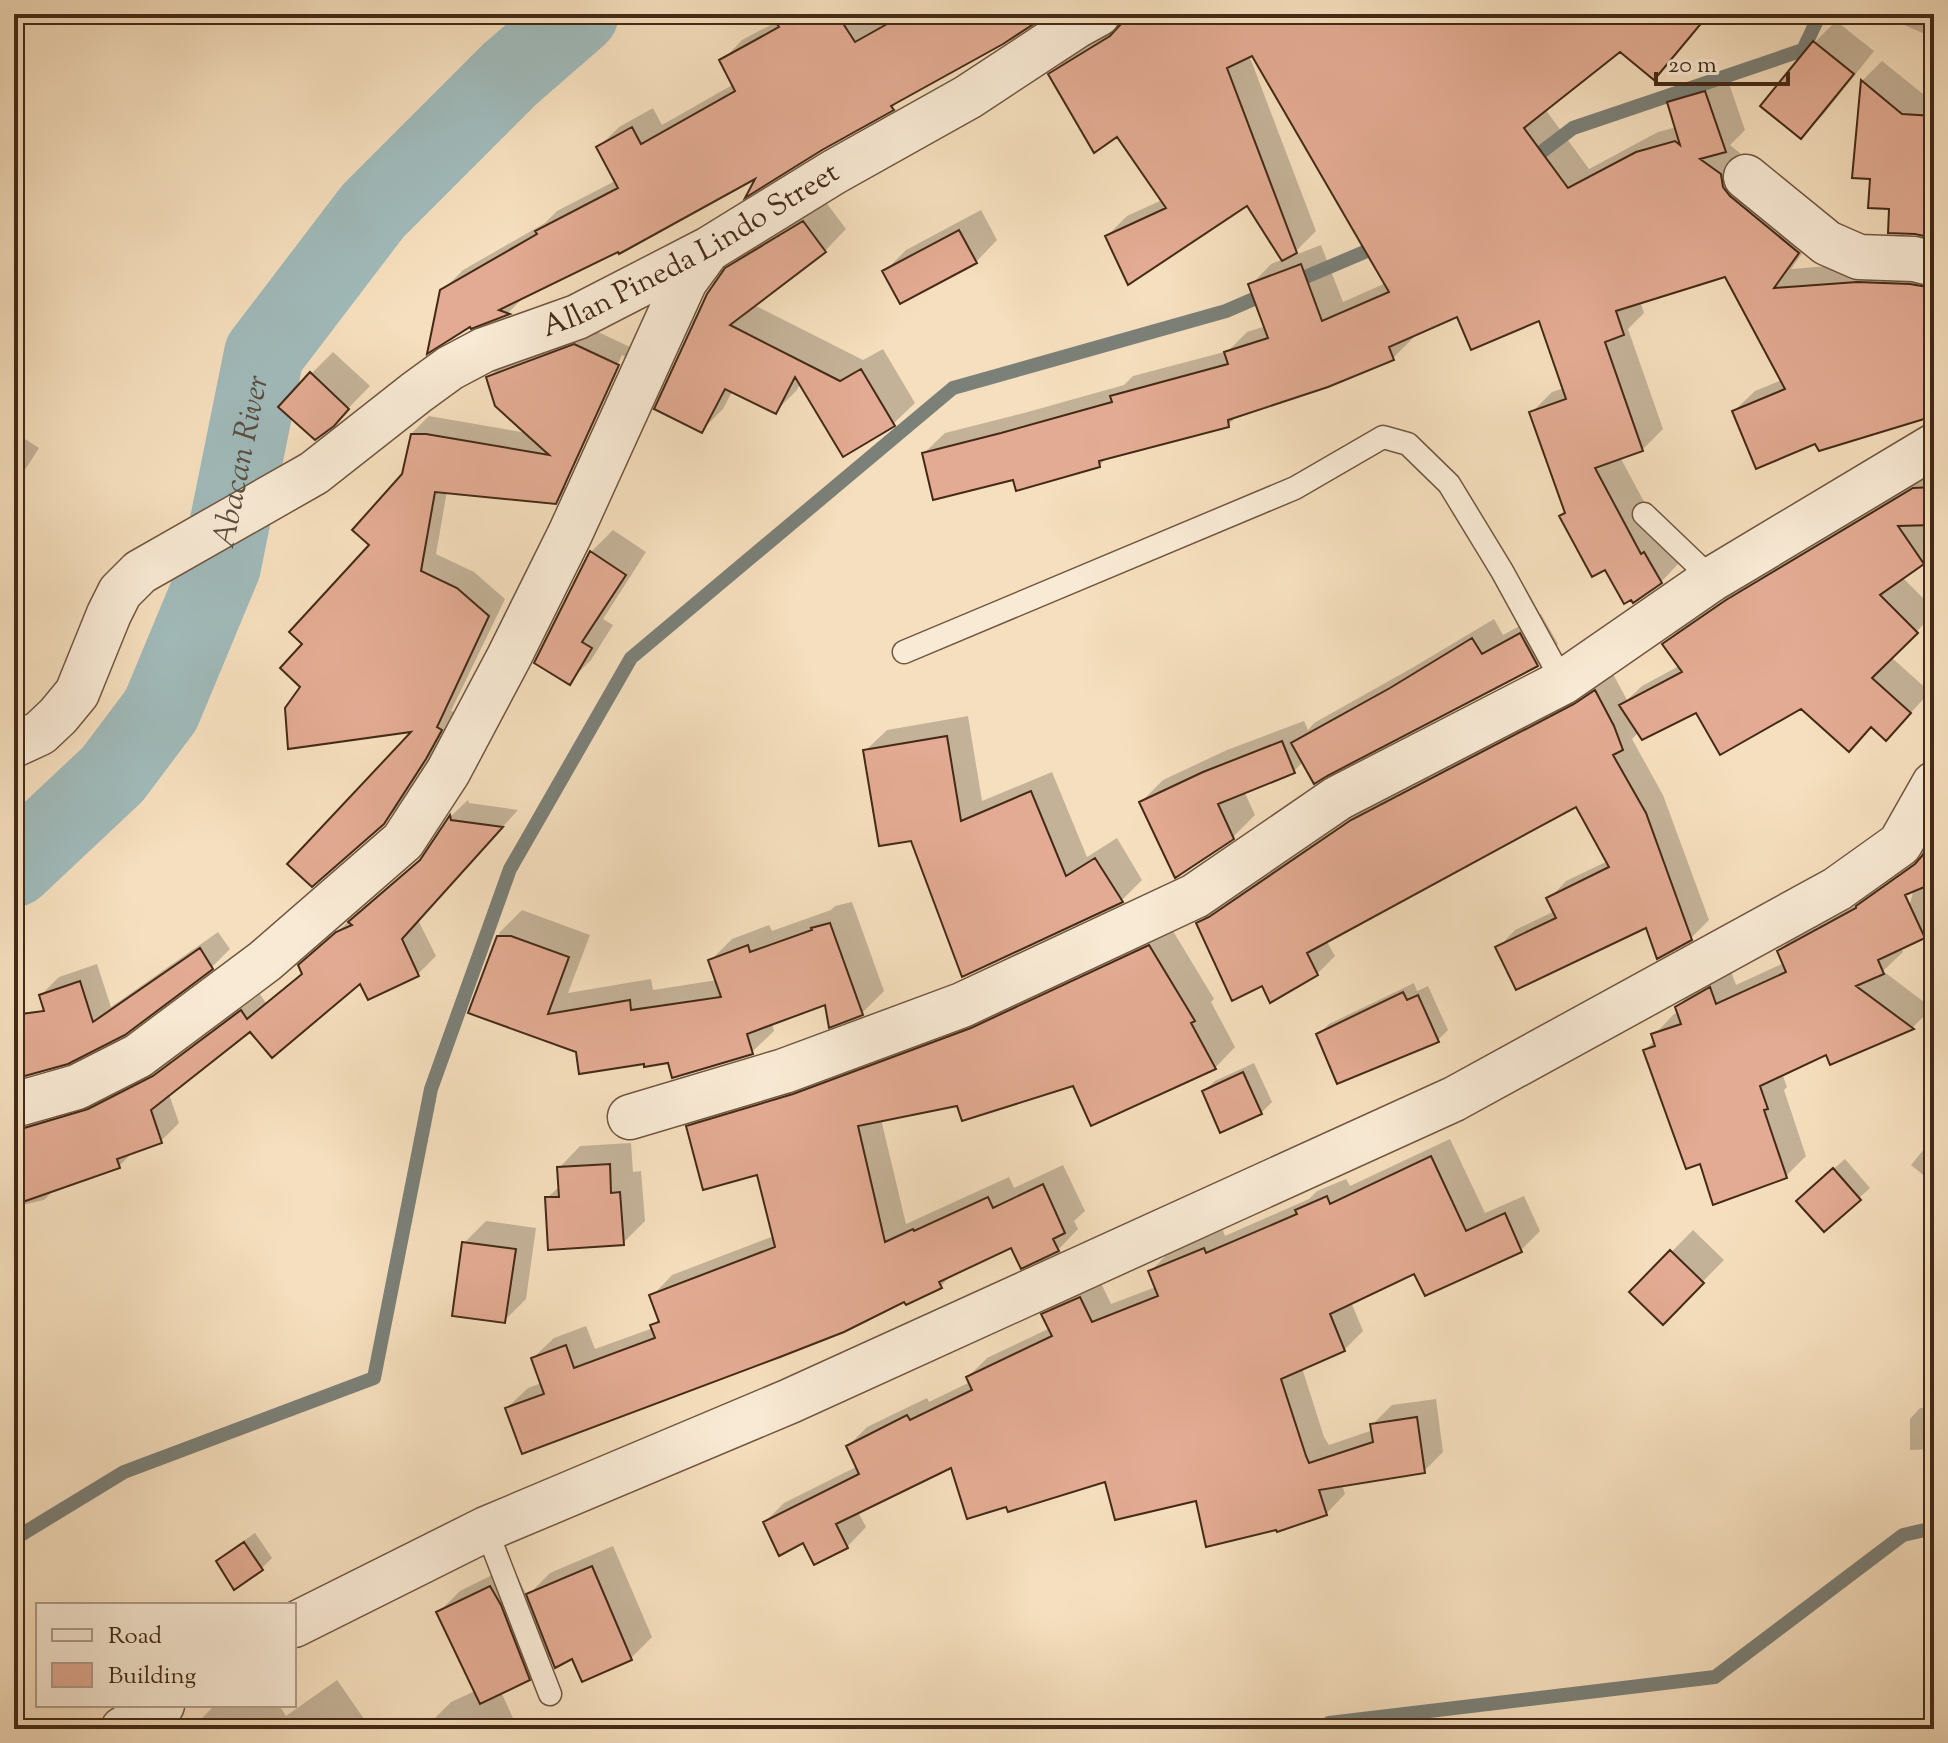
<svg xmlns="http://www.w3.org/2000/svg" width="1948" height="1743" viewBox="0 0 1948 1743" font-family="'Sorts Mill Goudy',serif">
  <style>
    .shadow { fill: #0003; fill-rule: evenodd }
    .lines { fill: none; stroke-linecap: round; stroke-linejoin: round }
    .stream { stroke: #7b8078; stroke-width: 14 }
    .river { stroke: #a0baba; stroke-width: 80 }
    .building { fill: #e3ab93; stroke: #442a16; stroke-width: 2 }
    .service-casing { stroke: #705740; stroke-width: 25 }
    .minor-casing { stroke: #705740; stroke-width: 47 }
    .service { stroke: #f9ead5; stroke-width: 22 }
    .minor { stroke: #f9ead5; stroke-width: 44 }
    .labels { text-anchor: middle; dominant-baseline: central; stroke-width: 7; stroke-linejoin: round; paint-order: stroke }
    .street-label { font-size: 30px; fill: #442a16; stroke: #f9ead5 }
    .water-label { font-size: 32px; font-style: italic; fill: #5b4e3f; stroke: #f9ead5 }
  </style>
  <rect width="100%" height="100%" fill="#f6dfbe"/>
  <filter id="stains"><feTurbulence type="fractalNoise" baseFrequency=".0025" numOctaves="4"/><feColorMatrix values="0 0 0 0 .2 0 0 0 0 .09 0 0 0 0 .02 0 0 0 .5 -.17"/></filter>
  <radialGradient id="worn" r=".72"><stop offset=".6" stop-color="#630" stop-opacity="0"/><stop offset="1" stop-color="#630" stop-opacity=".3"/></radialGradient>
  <path class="shadow" d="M772 14H869L876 23 893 14H1045L905 95 892 108 760 174 619 249 527 294 508 313 472 326 442 291 463 270 545 223 557 211 617 180 599 147 619 127 653 108 662 125 734 84 722 61 742 40 776 22Z
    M1125 14H1710L1674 57 1654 77 1620 49 1545 109 1589 169 1658 132 1677 127 1670 103 1690 82 1725 72 1745 130 1730 145 1741 154 1743 166 1818 231 1791 269 1879 262 1934 265V414L1816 442 1734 411 1755 391 1782 380 1726 275 1640 301 1644 313 1628 329 1663 429 1642 450 1620 457 1662 535 1681 561 1661 582 1606 568 1566 512 1532 412 1552 392 1565 388 1540 318 1458 314 1412 334 1413 338 1393 358 1239 414 1228 425 1108 456 1099 466 1014 477 924 453 945 433 1024 413 1124 385 1133 376 1228 351 1247 332 1266 326 1251 285 1271 264 1284 259 1248 203 1107 236 1127 216 1162 200 1118 135 1050 75 1071 54 1123 22ZM1253 54 1386 283 1343 302 1321 245 1290 257 1316 231 1249 55Z
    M1907 14H1934V38L1902 24Z
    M1836 21 1874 51 1823 115 1801 137 1763 106 1815 42Z
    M1882 61 1923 94 1934 95V234L1932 236 1891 207 1872 178 1854 176 1862 81Z
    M825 201 846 229 825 251 754 305 863 360 883 349 915 403 893 424 801 382 797 390 775 412 733 390 723 409 702 430 727 270 749 247Z
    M981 210 997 240 976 262 885 271 906 250Z
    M592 329 634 349 572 485 556 502 447 491 436 554 474 572 505 599 451 711 457 713 442 741 400 806 383 823 416 730 303 687 305 644 371 545 404 475 413 432 429 416 527 433 488 378 504 362ZM622 355 625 357 566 487H562Z
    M333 352 370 386 333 424 311 374Z
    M14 432 39 448 14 487Z
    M1934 469V523H1930L1934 529V551L1923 562 1902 577 1934 609V614L1891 657 1930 692 1906 718 1871 725 1801 706 1711 694 1639 732 1632 739 1663 795 1709 920 1691 938 1648 926 1498 948 1515 930 1555 911 1549 899 1566 881 1608 861 1576 804 1326 940 1335 956 1317 974 1263 983 1198 924 1216 906 1229 899 1371 802 1594 687 1613 674 1627 700 1642 686 1679 666 1664 644 1685 624 1748 580Z
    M613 530 646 552 603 619 613 625 591 660 569 682 536 663 591 552Z
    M1541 614 1558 644 1537 665 1304 761 1293 772 1244 791 1255 815 1233 837 1141 802 1163 780 1227 750 1304 721 1308 730 1314 723 1412 668 1494 619 1503 635Z
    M968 716 982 801 1052 772 1087 857 1117 838 1142 880 1121 901 913 838 865 751 887 730Z
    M468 800 469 803 518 810 418 920 436 956 418 974 360 981 250 1029 169 1094 179 1123 161 1141 135 1150 119 1166 56 1188 44 1200 14 1207V1105L104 1094 173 1059 260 994 266 1003 303 972 318 948 425 855 451 816Z
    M1934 839V926L1924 937 1901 947 1903 952 1883 971 1932 1008 1913 1027 1831 1063 1827 1052 1782 1073 1787 1087 1784 1090 1806 1156 1786 1176 1701 1162 1645 1050 1655 1040 1654 1035 1674 1014 1679 1013 1677 1007 1697 987 1730 969 1736 985 1784 963 1779 951 1799 931 1873 892 1926 852ZM1914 889 1909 907 1903 894Z
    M852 902 884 991 862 1013 827 1002 772 1023 774 1031 752 1052 670 1060 577 1051 471 1012 500 932 522 910 590 935 568 993 651 979 653 990 717 980 710 961 732 939 769 925 772 931 831 910 835 906Z
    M1170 926 1214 999 1211 1002 1235 1047 1215 1068 1074 1084 881 1119 906 1224 1009 1177 1014 1188 1063 1165 1085 1211 1074 1221 1078 1229 1058 1250 1012 1245 953 1273 941 1286 905 1299 507 1408 528 1388 542 1383 533 1358 554 1338 586 1326 595 1349 653 1328 652 1326 660 1318 652 1296 672 1275 774 1236 758 1173 688 1127 708 1107Z
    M218 932 230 949 212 967 124 1033 14 1077V1023L48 1015 41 995 59 977 97 964 111 1007Z
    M1414 983 1417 991 1428 986 1448 1030 1438 1040 1319 1034 1329 1024Z
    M1254 1063 1272 1102 1261 1113 1204 1091 1215 1081Z
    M1934 1137V1184L1911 1165Z
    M1450 1139 1485 1213 1524 1196 1540 1231 1521 1250 1415 1271 1351 1302 1363 1331 1344 1350 1302 1368 1324 1437 1329 1445 1373 1430 1372 1425 1392 1405 1436 1399 1443 1452 1424 1471 1342 1485 1345 1494 1326 1514 1197 1498 1107 1479 953 1465 858 1512 866 1527 847 1547 804 1541 765 1522 784 1503 858 1466 848 1446 867 1427 927 1398 929 1402 970 1382 968 1377 987 1358 1050 1328 1044 1315 1063 1295 1099 1279 1111 1304 1156 1287 1150 1272 1169 1252 1223 1230 1225 1236 1309 1199 1317 1191 1346 1179 1350 1186Z
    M631 1143 633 1172 641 1171 645 1221 623 1243 547 1198 560 1186 559 1168 580 1146Z
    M1845 1159 1870 1188 1859 1198 1809 1190Z
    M486 1221 536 1228 526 1299 504 1321 464 1243Z
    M1693 1230 1724 1260 1663 1322 1632 1292Z
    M1920 1408H1934V1449L1910 1450V1419Z
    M255 1533 272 1558 262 1568 235 1587 218 1562 229 1551Z
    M613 1546 652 1637 630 1659 552 1655 528 1678 501 1692 518 1729H431L429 1724 451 1702 475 1691 438 1613 460 1591 512 1565 527 1596 550 1573Z
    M337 1680 369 1726 379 1720 383 1729H197L200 1727 197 1723 215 1705H279L286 1716Z"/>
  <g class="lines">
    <path class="stream" d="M1527 163 1573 128 1803 50 1820 14
      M1289 284 1381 245
      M14 1539 124 1472 374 1378 431 1089 510 869 631 658 953 388 1226 311 1270 292
      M1324 1729 1329 1723 1715 1677 1903 1535 1934 1528"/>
    <path class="river" id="s1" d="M14 867 113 774 161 710 221 566 264 354 373 211 510 74 579 14"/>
  </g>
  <path class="building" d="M771 14H837L855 42 905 14H1049L1003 44 891 106 894 110 822 150 745 198 755 179 619 254 618 252 499 310 510 314 471 329 470 327 427 354 440 290 537 234 535 231 618 188 596 147 632 127 641 144 735 91 719 60 779 27Z
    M1139 14H1709L1654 80 1620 52 1524 128 1568 188 1636 152 1675 141 1680 145 1667 102 1705 91 1726 152 1700 159 1721 174 1723 187 1730 196 1799 253 1774 288 1857 282 1910 284 1934 288V416L1819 451 1815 444 1756 469 1732 411 1785 389 1725 277 1616 311 1624 335 1605 342 1643 451 1595 468 1641 554 1644 552 1662 583 1633 603 1631 600 1624 604 1605 570 1592 577 1559 516 1565 513 1529 412 1566 399 1539 321 1471 350 1457 317 1389 347 1394 360 1328 387 1228 420 1229 427 1099 461 1100 467 1016 491 1013 480 933 500 922 453 1001 433 1112 402 1110 396 1228 364 1224 352 1268 338 1248 284 1301 264 1322 321 1389 292 1252 56 1227 68 1297 253 1282 261 1247 206 1128 285 1105 236 1166 208 1117 137 1094 153 1048 74 1110 36 1120 25Z
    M1813 41 1854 74 1801 139 1760 106Z
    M1861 80 1902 114 1934 116 1933 238 1915 234 1888 233 1889 209 1868 208 1870 179 1852 178Z
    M803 221 826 252 730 325 840 381 861 369 895 426 843 457 795 377 776 414 725 389 702 433 654 409 707 294 725 268Z
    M959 230 977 263 900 304 882 271Z
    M574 344 619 365 556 504 435 492 421 571 457 588 489 616 437 727 442 730 426 759 384 824 312 887 287 864 411 732 288 749 285 708 300 687 280 668 302 644 289 632 369 545 352 530 402 474 411 434H426L549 455 495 406 486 377Z
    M310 372 349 409 334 426 315 440 278 407Z
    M1934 487V525L1898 526 1924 564 1880 595 1918 633 1872 678 1911 713 1886 741 1871 727 1849 752 1801 709 1720 755 1696 713 1642 740 1619 705 1682 672 1662 644 1726 600 1913 488Z
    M590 551 626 575 582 642 592 648 570 685 534 663Z
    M1520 633 1538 666 1327 776 1314 784 1291 743 1390 688 1472 638 1482 654Z
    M1595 690 1614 726 1623 750 1613 755 1646 813 1692 940 1657 959 1646 928 1516 990 1495 947 1556 918 1546 898 1609 867 1576 807 1307 953 1318 975 1270 1003 1262 986 1232 1001 1196 923 1209 917 1351 820 1574 704Z
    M947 736 961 821 1031 791 1066 876 1095 858 1123 902 962 977 911 841 879 846 863 750Z
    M1282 741 1295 773 1218 804 1234 839 1175 878 1139 802 1203 772Z
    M450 815 451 820 503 827 402 939 419 976 368 1000 360 984 272 1058 250 1032 151 1110 162 1143 117 1159 120 1168 14 1205V1129H21L88 1109 153 1076 241 1010 247 1019 302 974 298 965 336 932 352 925 348 922 420 860Z
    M1934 835V883L1905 895 1925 938 1878 960 1884 974 1856 986 1914 1029 1830 1065 1826 1055 1760 1086 1768 1109 1764 1110 1787 1178 1713 1205 1700 1164 1686 1169 1643 1050 1655 1046 1651 1034 1681 1024 1675 1007 1710 987 1716 1004 1786 972 1777 951 1856 908V906L1915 864 1922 856Z
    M830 923 863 1015 829 1028 825 1005 747 1034 753 1054 672 1078 668 1063 644 1067V1064L579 1074 576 1052 468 1013 497 936H511L569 957 548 1014 630 1000 631 1010 721 997 708 960 748 945 750 952 812 930 811 928Z
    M1149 945 1195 1021 1191 1023 1216 1069 1091 1126 1073 1086 962 1121 957 1106 858 1126 885 1242 913 1229 914 1231 988 1197 993 1208 1043 1184 1065 1233 1053 1239 1059 1251 1021 1269 1011 1248 939 1282 942 1288 906 1305 904 1302 844 1332 780 1357 522 1454 505 1408 544 1394 531 1358 566 1345 574 1368 655 1338 650 1325 659 1322 649 1295 775 1247 757 1175 703 1190 686 1126 793 1094 971 1028Z
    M200 948 213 969 125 1035 68 1064 14 1079V1015L44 1011 39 995 80 981 93 1022Z
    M1403 992 1407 1000 1418 995 1439 1042 1337 1084 1316 1034Z
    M1243 1072 1262 1114 1220 1133 1202 1091Z
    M1431 1156 1466 1231 1505 1213 1522 1252 1425 1296 1414 1274 1330 1314 1345 1351 1281 1379 1306 1456 1309 1463 1373 1442 1370 1424 1417 1417 1425 1473 1319 1490 1327 1515 1277 1532 1276 1530 1206 1547 1196 1501 1115 1520 1105 1482 1008 1512 1006 1507 967 1519 951 1468 836 1524 848 1548 814 1565 803 1543 779 1556 763 1522 859 1474 846 1446 907 1415 910 1420 972 1390 966 1377 1052 1336 1041 1314 1080 1297 1092 1322 1158 1296 1148 1271 1204 1248 1206 1253 1297 1214 1295 1210 1327 1196 1330 1204Z
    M610 1164 611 1193 620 1192 624 1245 548 1250 545 1197H559L557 1167Z
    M1833 1168 1861 1200 1824 1232 1796 1201Z
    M462 1242 516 1249 505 1323 452 1316Z
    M1670 1250 1704 1283 1663 1325 1629 1292Z
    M244 1542 263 1570 234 1590 216 1561Z
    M592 1566 632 1660 582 1682 572 1659 555 1668 526 1594Z
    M490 1586 501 1605 530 1680 480 1704 436 1612Z"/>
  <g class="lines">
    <defs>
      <path id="service" d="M1644 514 1712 579
        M904 652 1295 488 1383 437 1408 444 1449 484 1502 571 1563 682
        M486 1529 550 1694"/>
      <g id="minor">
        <path d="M1746 177 1827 243 1859 257 1914 259 1934 264"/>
        <path id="s2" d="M14 745 40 733 58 716 77 693 109 614 120 592 140 572 314 473 417 392 450 368 484 350 577 317 709 249 834 172 968 97 1076 26 1098 14"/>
        <path d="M14 1105 77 1087 138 1056 265 961 403 841 448 772 509 657 570 534 685 281 707 251"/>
        <path d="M630 1117 784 1071 962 1005 1195 896 1338 798 1563 682 1712 579 1934 446"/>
        <path d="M294 1625 486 1529 790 1401 1454 1099 1837 889 1900 844 1934 784"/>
        <path d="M123 1729 162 1705"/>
      </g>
    </defs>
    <use href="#service" class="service-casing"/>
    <use href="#minor" class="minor-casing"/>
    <use href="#service" class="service"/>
    <use href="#minor" class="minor"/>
  </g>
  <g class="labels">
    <g class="street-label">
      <text stroke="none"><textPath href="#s2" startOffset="862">Allan Pineda Lindo Street</textPath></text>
    </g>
    <g class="water-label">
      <text stroke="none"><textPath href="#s1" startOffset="478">Abacan River</textPath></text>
    </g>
  </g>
  <rect width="1948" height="1743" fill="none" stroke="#f6dfbe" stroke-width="48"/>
  <rect x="16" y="16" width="1916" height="1711" fill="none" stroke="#442a16" stroke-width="4"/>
  <rect x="24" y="24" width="1900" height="1695" fill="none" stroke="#442a16" stroke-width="2"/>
  <rect x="36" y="1603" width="260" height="104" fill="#f9ead5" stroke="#b19d89" stroke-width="2"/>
  <rect x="52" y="1629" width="40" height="12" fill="#f9ead5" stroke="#b19d89" stroke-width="2"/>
  <text x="108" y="1643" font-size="24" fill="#442a16">Road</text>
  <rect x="52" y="1663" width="40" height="24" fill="#e3ab93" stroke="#b19d89" stroke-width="2"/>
  <text x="108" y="1683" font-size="24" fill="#442a16">Building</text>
  <path d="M1656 72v12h132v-12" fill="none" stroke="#442a16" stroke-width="4"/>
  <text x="1668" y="72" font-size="24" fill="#442a16" stroke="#f9ead5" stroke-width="6" paint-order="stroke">20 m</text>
  <rect width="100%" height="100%" filter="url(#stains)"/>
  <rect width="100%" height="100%" fill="url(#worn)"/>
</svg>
